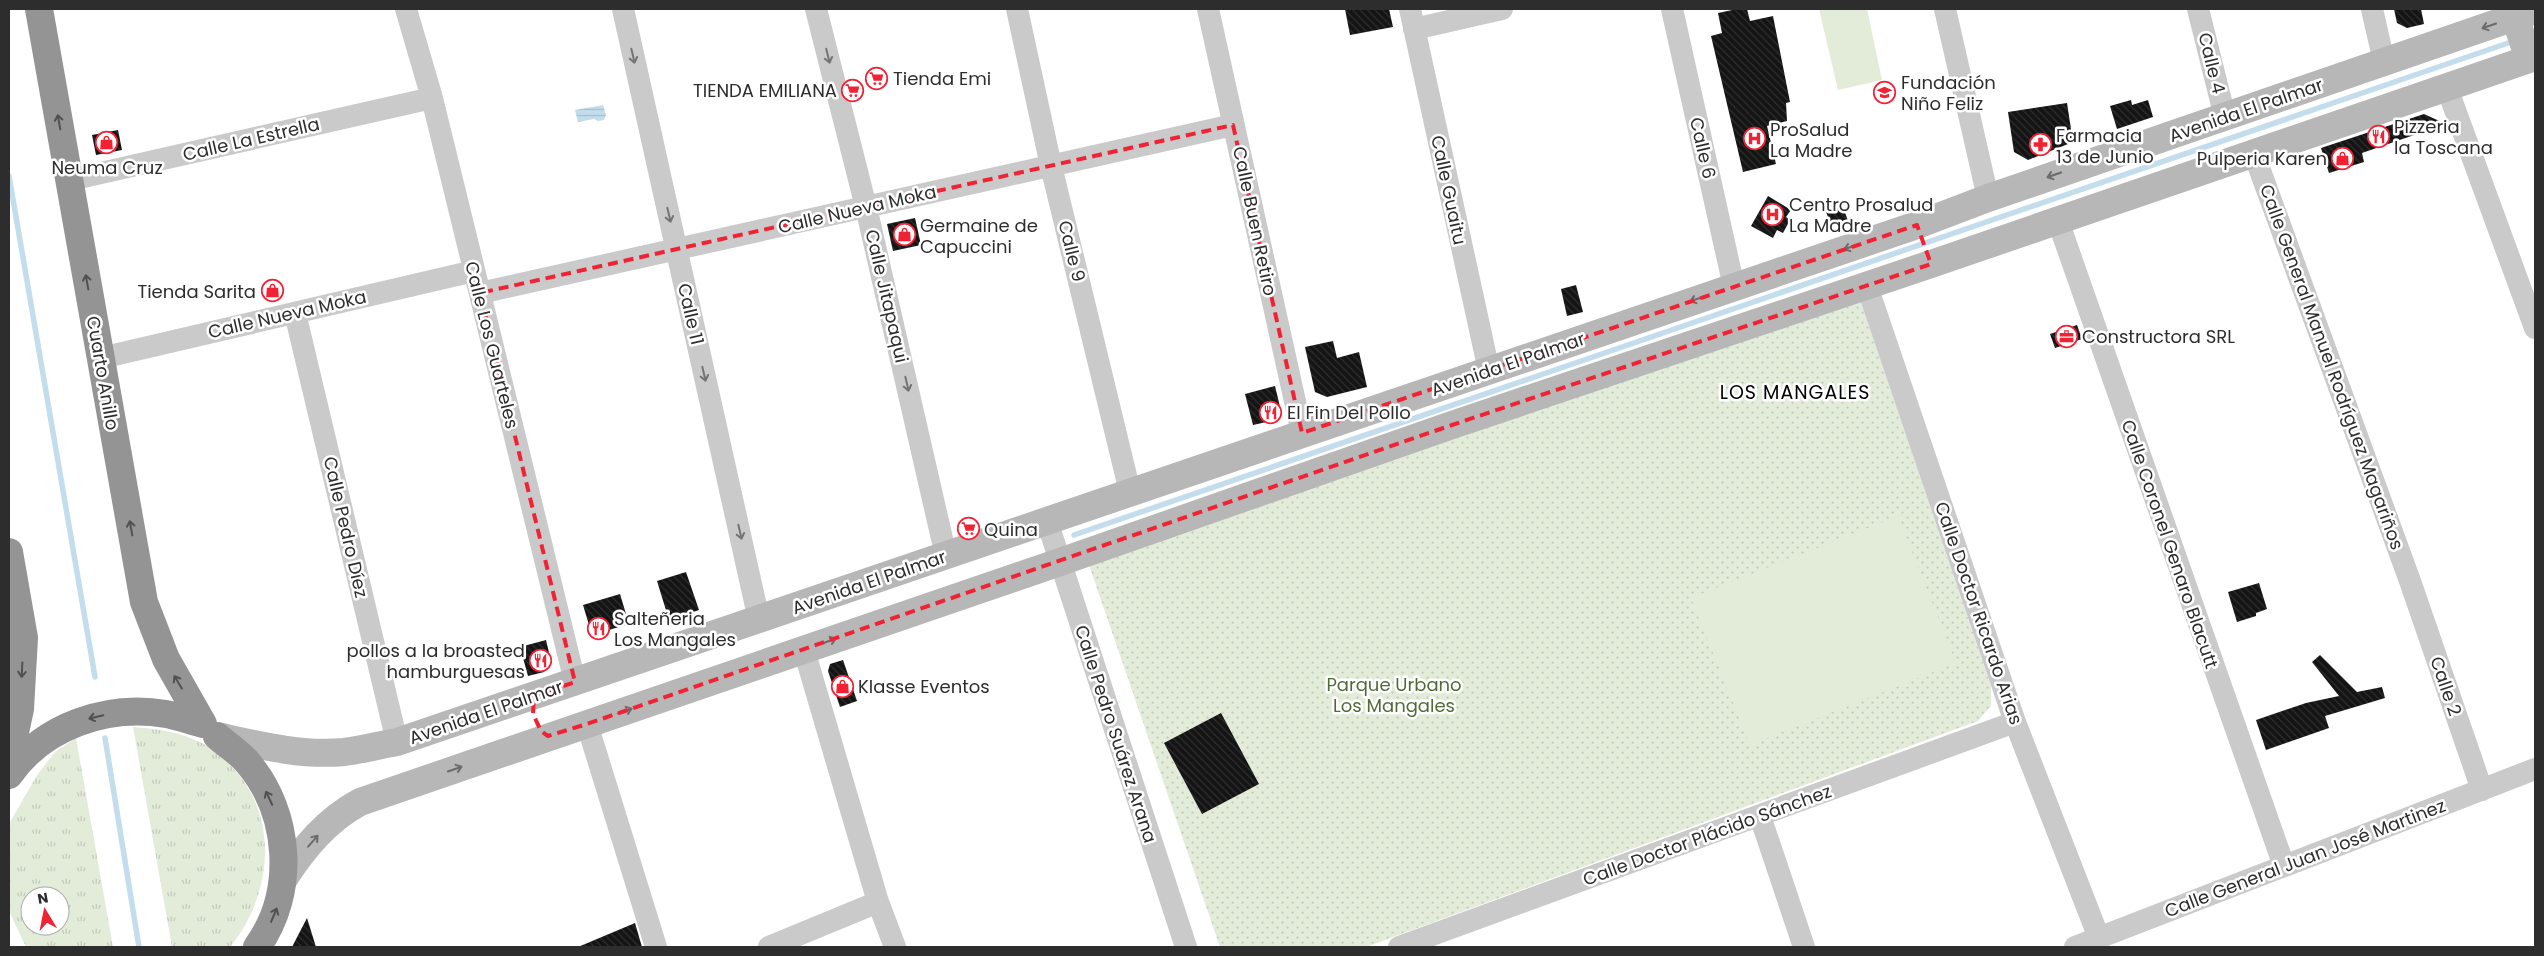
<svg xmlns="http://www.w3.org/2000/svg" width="2544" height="956" viewBox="0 0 2544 956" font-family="Poppins,sans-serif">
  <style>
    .grass { fill: url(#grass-tufts); fill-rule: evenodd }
    .park { fill: url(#park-dots) }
    .pitch { fill: #e3ebd9 }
    .water { fill: url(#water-rules) }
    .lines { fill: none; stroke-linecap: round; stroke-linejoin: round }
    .stream { stroke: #c3dded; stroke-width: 5.5 }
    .building { fill: url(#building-back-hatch) }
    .street { stroke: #cacaca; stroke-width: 22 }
    .secondary { stroke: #b7b7b7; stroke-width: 28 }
    .highway { stroke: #949494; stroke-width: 28 }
    .oneway { stroke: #6b6b6b }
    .oneway2 { stroke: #747474 }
    .oneway3 { stroke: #515151 }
    .marked { fill: none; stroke: #f02234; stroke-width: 4; stroke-dasharray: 10 6; stroke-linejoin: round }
    .labels { text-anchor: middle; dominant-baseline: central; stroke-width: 5; stroke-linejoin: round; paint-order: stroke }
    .street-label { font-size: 18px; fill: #2d2d2d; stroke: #fff }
    .poi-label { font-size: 18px; fill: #2d2d2d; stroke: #fff; text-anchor: start }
    .park-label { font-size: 18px; fill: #506b37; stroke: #fff }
    .neighbourhood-label { font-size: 19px; letter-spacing: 1px; fill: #000; stroke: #fff }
  </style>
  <defs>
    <pattern id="grass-tufts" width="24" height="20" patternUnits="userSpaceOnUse" patternTransform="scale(1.25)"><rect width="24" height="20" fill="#e3ebd9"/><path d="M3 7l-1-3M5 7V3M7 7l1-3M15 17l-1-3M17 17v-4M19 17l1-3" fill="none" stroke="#c3cabb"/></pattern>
    <pattern id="park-dots" width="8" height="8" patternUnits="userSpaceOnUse" patternTransform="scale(1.25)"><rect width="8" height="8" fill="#e3ebd9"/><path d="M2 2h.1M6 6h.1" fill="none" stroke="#c3cabb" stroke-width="1.8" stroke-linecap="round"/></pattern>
    <pattern id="water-rules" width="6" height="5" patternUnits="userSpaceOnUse" patternTransform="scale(1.25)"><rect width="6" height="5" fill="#c3dded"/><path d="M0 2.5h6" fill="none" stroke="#a8becc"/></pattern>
    <pattern id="building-back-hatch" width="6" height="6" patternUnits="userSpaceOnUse" patternTransform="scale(1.25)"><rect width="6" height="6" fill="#141414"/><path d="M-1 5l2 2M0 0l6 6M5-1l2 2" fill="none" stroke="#2e2e2e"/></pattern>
  </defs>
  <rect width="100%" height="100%" fill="#fff"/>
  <path class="grass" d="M133 727C155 729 174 731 193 739 209 745 222 756 233 768 280 818 272 896 230 947H172Z
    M76 738 113 947H26L9 911V824L37 775 55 752ZM30 896H60V926H30Z"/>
  <path class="park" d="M1859 296 1991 686V706L1978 721 1366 947H1220L1088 562Z"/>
  <path class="pitch" d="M1819 9H1867L1882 80 1838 90Z
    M1898 516 1956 663 1750 745 1691 598Z"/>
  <path class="water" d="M603 105 606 115 604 120 598 121 594 119 578 122 575 110Z"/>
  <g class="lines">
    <path class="stream" d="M9 176 95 677
      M1074 535 2514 41
      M105 738 139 947"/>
  </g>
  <path class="building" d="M1345 9H1389L1393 27 1350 35Z
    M1737 9H1747L1750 21 1773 16 1790 102 1786 103 1787 121 1767 126 1776 164 1743 172 1711 36 1722 33 1718 13Z
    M2394 9H2421L2424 24 2407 28 2397 23Z
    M2131 100 2132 105 2148 100 2153 117 2117 129 2110 106Z
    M2067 103 2073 142 2028 160 2014 152 2008 112Z
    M2424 114 2446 124 2362 153 2364 162 2329 173 2321 148Z
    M118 130 122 150 96 155 92 135Z
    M1768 196 1791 210 1786 217 1790 220 1783 233 1777 230 1773 238 1751 226Z
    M1841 201 1848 221 1831 226 1824 206Z
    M915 218 921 245 893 251 887 224Z
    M1576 285 1583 312 1567 316 1561 289Z
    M2077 325 2082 339 2055 348 2050 334Z
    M1333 341 1337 358 1359 352 1367 387 1327 397 1315 392 1305 347Z
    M1275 386 1281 411 1276 420 1253 425 1245 394Z
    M686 572 699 610 669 620 657 581Z
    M2259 583 2267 609 2256 613V616L2237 622 2228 592Z
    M620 594 629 624 592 635 583 605Z
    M546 640 551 661 544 672 528 676 520 647Z
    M2320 655 2357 692 2382 687 2385 698 2325 716 2329 728 2266 750 2256 720 2306 703 2339 696 2312 662Z
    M843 660 857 701 840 707 828 671 830 664Z
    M1221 713 1259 784 1202 814 1164 743Z
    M307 918 316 947H292Z
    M635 923 642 947H578Z"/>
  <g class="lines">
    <path class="street" d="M406 9 432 98 575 682
      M623 9 759 620
      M816 9 866 207 946 556
      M1017 9 1051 166 1130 492
      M1208 9 1302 433
      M1410 9 1489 371
      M1672 9 1734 287
      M1945 9 1988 198
      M2198 9 2225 117
      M2372 9 2384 62
      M1414 29 1502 9
      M2447 88 2535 328
      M2254 154 2410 581 2482 790
      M70 180 432 98
      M2058 221 2284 866
      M1867 286 2015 722 2099 938
      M480 293 1233 125
      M295 313 397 742
      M101 358 474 271
      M1047 521 1186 947
      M804 650 878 902 895 947
      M587 724 656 947
      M1760 816 1804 947
      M769 947 878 902
      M1399 947 2015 722
      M2075 947 2535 769"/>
    <path class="secondary" d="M2515 17 2529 59
      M217 736C258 745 301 756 344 752 361 750 380 745 397 742L1917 225 1988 198 2535 10
      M283 880C304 847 327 820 360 802L1060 562 1452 425 1931 264 2535 57"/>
    <path class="highway" d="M39 9 144 602 166 659 203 724
      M9 552 24 638 20 709 9 760
      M217 736C227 745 240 753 248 763 291 814 296 893 257 947
      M9 775C43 726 107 704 166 714 178 716 191 721 203 724"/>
  </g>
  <defs><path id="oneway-shaft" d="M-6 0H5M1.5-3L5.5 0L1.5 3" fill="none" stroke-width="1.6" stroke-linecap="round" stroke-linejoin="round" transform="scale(1.25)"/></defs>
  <g class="oneway">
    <use href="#oneway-shaft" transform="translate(2489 26) rotate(161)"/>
    <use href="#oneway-shaft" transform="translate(2054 175) rotate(161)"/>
    <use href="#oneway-shaft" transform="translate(1851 247) rotate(161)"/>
    <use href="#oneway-shaft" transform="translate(1697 299) rotate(161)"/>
    <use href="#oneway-shaft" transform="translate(829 641) rotate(-19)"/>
    <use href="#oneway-shaft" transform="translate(625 711) rotate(-19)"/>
    <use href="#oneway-shaft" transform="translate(455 769) rotate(-19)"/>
    <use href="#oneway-shaft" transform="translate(313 841) rotate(-49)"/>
  </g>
  <g class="oneway2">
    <use href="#oneway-shaft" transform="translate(633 56) rotate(77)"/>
    <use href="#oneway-shaft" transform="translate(828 56) rotate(76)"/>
    <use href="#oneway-shaft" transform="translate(669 215) rotate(77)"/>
    <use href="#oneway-shaft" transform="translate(704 374) rotate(77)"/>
    <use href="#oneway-shaft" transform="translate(907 384) rotate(77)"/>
    <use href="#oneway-shaft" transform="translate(740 532) rotate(77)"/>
  </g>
  <g class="oneway3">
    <use href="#oneway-shaft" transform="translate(59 122) rotate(-100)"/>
    <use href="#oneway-shaft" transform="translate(87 282) rotate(-100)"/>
    <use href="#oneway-shaft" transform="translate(131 528) rotate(-100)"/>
    <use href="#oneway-shaft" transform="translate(22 670) rotate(93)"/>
    <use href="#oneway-shaft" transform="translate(178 682) rotate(-121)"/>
    <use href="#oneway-shaft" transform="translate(96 717) rotate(167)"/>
    <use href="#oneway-shaft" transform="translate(269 798) rotate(-115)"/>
    <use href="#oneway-shaft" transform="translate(274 915) rotate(-67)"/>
  </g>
  <path class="marked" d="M1233 125 1302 433 1917 225 1931 264 1452 425 587 724 548 736 541 731 533 714 534 696 575 682 480 293Z"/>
  <defs>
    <symbol id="supermarket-ring" viewBox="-11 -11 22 22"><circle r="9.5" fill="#fff" stroke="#f02234" stroke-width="1.5"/><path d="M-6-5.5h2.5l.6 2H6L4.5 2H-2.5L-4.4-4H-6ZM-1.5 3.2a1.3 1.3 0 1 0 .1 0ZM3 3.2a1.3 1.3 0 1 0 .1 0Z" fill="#f02234"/></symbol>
    <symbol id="school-ring" viewBox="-11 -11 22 22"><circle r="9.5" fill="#fff" stroke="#f02234" stroke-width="1.5"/><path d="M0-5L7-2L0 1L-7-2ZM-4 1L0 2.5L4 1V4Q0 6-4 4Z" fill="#f02234"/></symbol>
    <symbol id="restaurant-ring" viewBox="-11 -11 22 22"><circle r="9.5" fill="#fff" stroke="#f02234" stroke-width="1.5"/><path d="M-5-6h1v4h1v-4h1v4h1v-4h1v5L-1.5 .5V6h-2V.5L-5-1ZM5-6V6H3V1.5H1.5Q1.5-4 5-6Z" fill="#f02234"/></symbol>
    <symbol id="hospital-ring" viewBox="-11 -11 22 22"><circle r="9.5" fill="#fff" stroke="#f02234" stroke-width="1.5"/><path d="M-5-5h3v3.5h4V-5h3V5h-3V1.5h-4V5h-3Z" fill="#f02234"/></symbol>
    <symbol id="shop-ring" viewBox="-11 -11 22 22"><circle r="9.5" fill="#fff" stroke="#f02234" stroke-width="1.5"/><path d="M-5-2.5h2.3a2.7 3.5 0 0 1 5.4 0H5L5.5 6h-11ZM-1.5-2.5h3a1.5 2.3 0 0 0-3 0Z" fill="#f02234"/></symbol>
    <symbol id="pharmacy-ring" viewBox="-11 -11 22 22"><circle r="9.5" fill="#fff" stroke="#f02234" stroke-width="1.5"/><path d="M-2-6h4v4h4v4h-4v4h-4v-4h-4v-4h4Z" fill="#f02234"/></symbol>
    <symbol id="office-ring" viewBox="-11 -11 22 22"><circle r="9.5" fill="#fff" stroke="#f02234" stroke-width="1.5"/><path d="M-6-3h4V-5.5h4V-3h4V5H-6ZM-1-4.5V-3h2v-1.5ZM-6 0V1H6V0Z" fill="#f02234"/></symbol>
  </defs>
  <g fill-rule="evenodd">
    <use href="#supermarket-ring" x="864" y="66" width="25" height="25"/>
    <use href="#supermarket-ring" x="840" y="78" width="25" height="25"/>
    <use href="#school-ring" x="1872" y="80" width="25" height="25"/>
    <use href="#restaurant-ring" x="2366" y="124" width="25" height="25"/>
    <use href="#hospital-ring" x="1742" y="126" width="25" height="25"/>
    <use href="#shop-ring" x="94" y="130" width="25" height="25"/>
    <use href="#pharmacy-ring" x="2028" y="132" width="25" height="25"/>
    <use href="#shop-ring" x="2330" y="146" width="25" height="25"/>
    <use href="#hospital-ring" x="1760" y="202" width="25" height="25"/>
    <use href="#shop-ring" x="892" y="222" width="25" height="25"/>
    <use href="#shop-ring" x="260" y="278" width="25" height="25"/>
    <use href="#office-ring" x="2054" y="324" width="25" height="25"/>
    <use href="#restaurant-ring" x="1258" y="400" width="25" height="25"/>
    <use href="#supermarket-ring" x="956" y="516" width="25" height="25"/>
    <use href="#restaurant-ring" x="586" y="616" width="25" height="25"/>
    <use href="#restaurant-ring" x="528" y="648" width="25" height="25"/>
    <use href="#shop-ring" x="830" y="674" width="25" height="25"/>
  </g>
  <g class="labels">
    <g class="street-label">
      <text transform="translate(2212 63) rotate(76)">Calle 4</text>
      <text transform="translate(2246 110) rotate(-19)">Avenida El Palmar</text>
      <text transform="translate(251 139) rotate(-13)">Calle La Estrella</text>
      <text transform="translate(1703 148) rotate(77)">Calle 6</text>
      <text transform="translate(1449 190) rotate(78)">Calle Guaitu</text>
      <text transform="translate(857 209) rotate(-13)">Calle Nueva Moka</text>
      <text transform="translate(1255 221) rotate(78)">Calle Buen Retiro</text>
      <text transform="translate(1072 251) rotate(76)">Calle 9</text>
      <text transform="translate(887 296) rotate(77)">Calle Jitapaqui</text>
      <text transform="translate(287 314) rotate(-13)">Calle Nueva Moka</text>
      <text transform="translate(691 314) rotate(77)">Calle 11</text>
      <text transform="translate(492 345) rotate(76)">Calle Los Guarteles</text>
      <text transform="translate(1508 364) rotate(-19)">Avenida El Palmar</text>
      <text transform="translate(2332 367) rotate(70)">Calle General Manuel Rodríguez Magariños</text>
      <text transform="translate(103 373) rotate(80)">Cuarto Anillo</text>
      <text transform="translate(346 527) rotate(77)">Calle Pedro Díez</text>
      <text transform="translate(2170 544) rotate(71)">Calle Coronel Genaro Blacutt</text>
      <text transform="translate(869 582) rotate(-19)">Avenida El Palmar</text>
      <text transform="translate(1979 613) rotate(71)">Calle Doctor Ricardo Arias</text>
      <text transform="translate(2446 686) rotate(71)">Calle 2</text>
      <text transform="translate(486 712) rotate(-19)">Avenida El Palmar</text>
      <text transform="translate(1116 734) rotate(72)">Calle Pedro Suárez Arana</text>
      <text transform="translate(1707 835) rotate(-20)">Calle Doctor Plácido Sánchez</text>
      <text transform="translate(2305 858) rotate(-21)">Calle General Juan José Martinez</text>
    </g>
    <g class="poi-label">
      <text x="893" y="78">Tienda Emi</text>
      <text x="1901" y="82">Fundación<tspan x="1901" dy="21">Niño Feliz</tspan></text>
      <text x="837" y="90" text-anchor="end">TIENDA EMILIANA</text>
      <text x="2394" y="126">Pizzeria<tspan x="2394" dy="21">la Toscana</tspan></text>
      <text x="1770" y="129">ProSalud<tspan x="1770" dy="21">La Madre</tspan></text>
      <text x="2056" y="135">Farmacia<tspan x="2056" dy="21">13 de Junio</tspan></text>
      <text x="2327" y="158" text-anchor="end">Pulperia Karen</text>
      <text x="107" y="167" text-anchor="middle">Neuma Cruz</text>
      <text x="1789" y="204">Centro Prosalud<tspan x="1789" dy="21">La Madre</tspan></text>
      <text x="920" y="225">Germaine de<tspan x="920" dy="21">Capuccini</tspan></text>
      <text x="256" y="291" text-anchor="end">Tienda Sarita</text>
      <text x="2082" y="336">Constructora SRL</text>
      <text x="1287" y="412">El Fin Del Pollo</text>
      <text x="984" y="529">Quina</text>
      <text x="614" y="618">Salteñeria<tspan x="614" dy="21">Los Mangales</tspan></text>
      <text x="525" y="650" text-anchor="end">pollos a la broasted<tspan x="525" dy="21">hamburguesas</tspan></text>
      <text x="858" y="686">Klasse Eventos</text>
    </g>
    <g class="park-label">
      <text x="1394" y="684">Parque Urbano<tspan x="1394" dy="21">Los Mangales</tspan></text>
    </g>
    <g class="neighbourhood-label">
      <text x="1795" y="392">LOS MANGALES</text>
    </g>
  </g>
  <rect width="2544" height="956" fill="none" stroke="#2d2d2d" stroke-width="20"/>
  <g transform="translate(45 911) rotate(350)"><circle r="24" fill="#ffffff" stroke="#ababab"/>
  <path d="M0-4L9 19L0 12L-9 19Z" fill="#f02234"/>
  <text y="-8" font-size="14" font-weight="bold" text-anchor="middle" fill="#2d2d2d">N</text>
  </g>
</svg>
